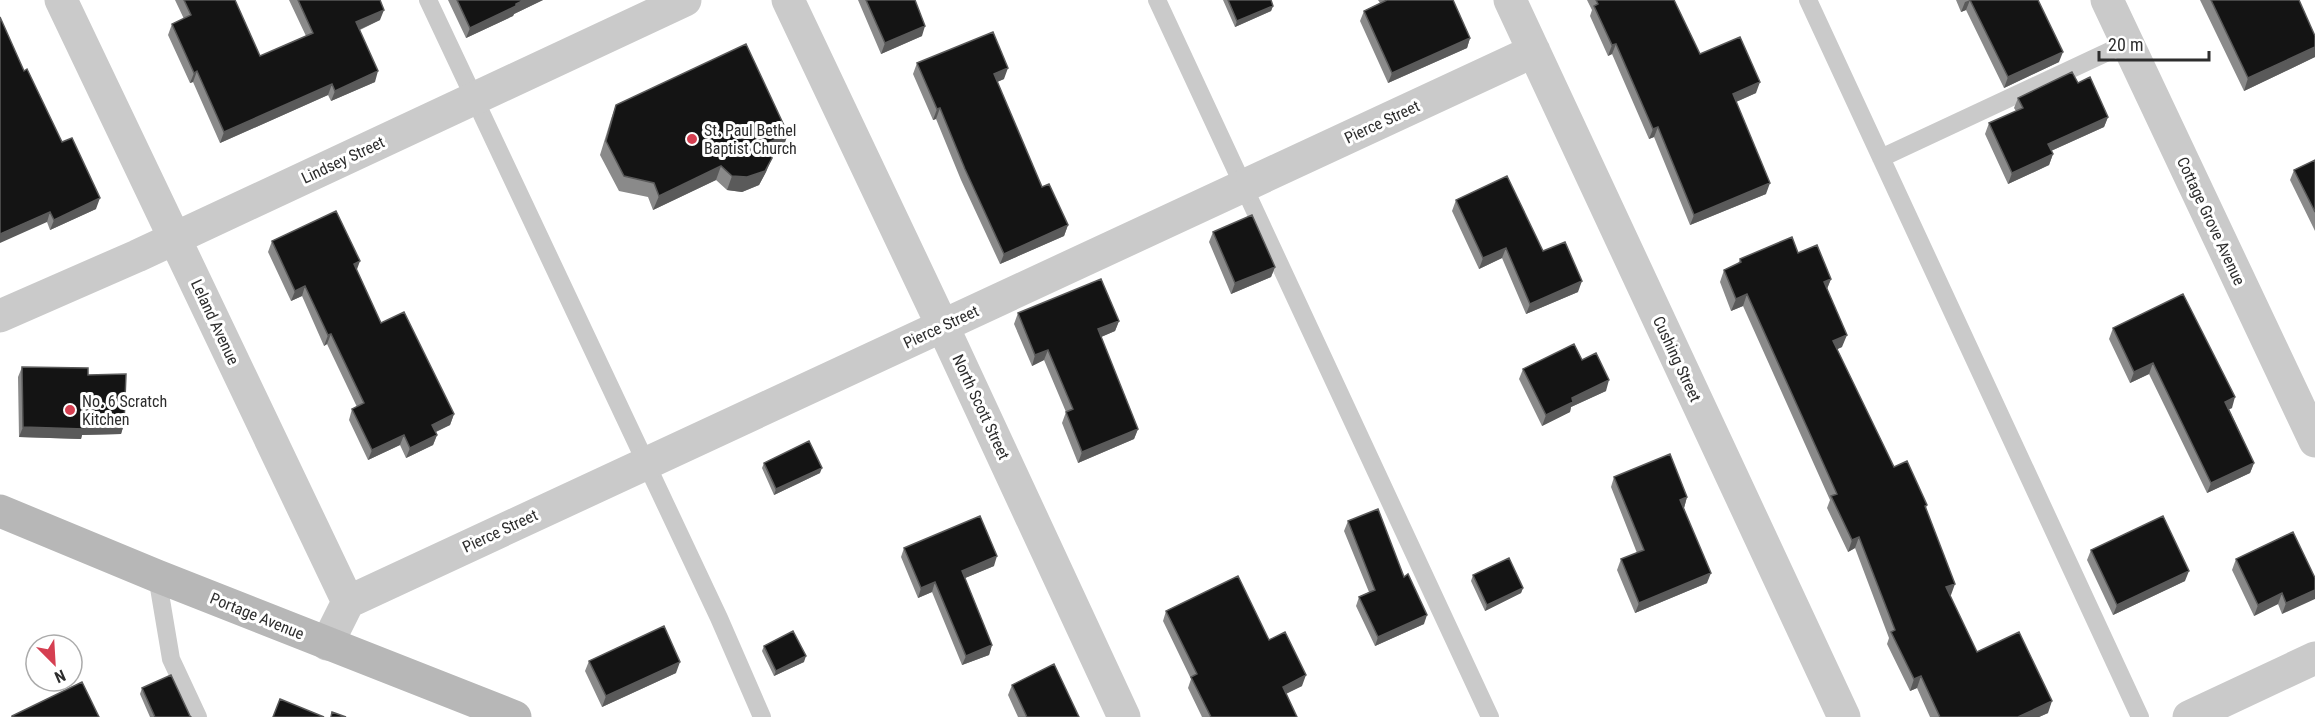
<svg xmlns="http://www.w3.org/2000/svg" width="2315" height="717" viewBox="0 0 2315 717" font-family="'Roboto Condensed',sans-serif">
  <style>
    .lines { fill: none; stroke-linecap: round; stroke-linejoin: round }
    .lane { stroke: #cacaca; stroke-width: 18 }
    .street { stroke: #cacaca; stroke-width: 33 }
    .secondary { stroke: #b7b7b7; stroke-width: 33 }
    .wall { fill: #8a8a8a }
    .shaded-wall { fill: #5a5a5a }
    .building { fill: #141414; stroke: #5a5a5a; stroke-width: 1.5 }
    .poi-dot { fill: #d53f51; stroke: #fff; stroke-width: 2 }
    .labels { text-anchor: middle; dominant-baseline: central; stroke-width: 6; stroke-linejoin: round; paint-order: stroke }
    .street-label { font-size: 16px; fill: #2d2d2d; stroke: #fff }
    .poi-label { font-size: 16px; fill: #2d2d2d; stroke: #fff; text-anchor: start }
  </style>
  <rect width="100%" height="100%" fill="#fff"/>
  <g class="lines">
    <path class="lane" d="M428 0 719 618 762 717
      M1157 0 1490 717
      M1808 0 2140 717
      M1881 158 2127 43
      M157 576 171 659 198 717"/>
    <path class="street" d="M61 0 348 602 327 644
      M788 0 951 344 1124 717
      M1510 0 1844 717
      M2107 0 2315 441
      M0 316 137 256 685 0
      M348 602 1534 51
      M2189 717 2315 658"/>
    <path class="secondary" d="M0 511 157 576 515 717"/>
  </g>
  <path class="wall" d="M175 0H235L260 56 306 36 289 0H380V20L360 30 375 82 331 101 328 95 220 143 193 82 190 83 168 35 172 24 184 19Z
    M448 0H543L514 14 513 16 466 38Z
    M858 0H915L922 36 881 54Z
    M1223 0H1271L1273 6 1271 11 1235 27Z
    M1378 0H1453L1470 38 1467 48 1388 83 1360 21 1364 11 1380 3Z
    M1587 0H1674L1700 54 1756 93 1736 102 1766 194 1690 225 1654 137 1649 139 1612 54 1608 56 1590 16 1592 10Z
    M1956 0H2038L2059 62 2004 88 1966 10 1961 12Z
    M2200 0H2299L2315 57 2244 91Z
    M917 63 1004 79 997 82 1042 187 1068 225 1064 236 1000 264 961 180 936 119 933 120 913 74Z
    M24 71 96 209 50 230 47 222Z
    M2078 83 2108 117 2104 127 2051 151 2053 154 2049 165 2008 184 1985 134 1989 123 2016 111 2014 108 2018 98Z
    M616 105 783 148 771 153 766 172 759 185 742 192 727 190 716 180 653 210 648 197 619 191 600 155 611 119Z
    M2315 160V231L2290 180 2294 170Z
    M1456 200 1543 251 1578 292 1526 314 1502 258 1479 269 1452 211Z
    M1213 232 1275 267 1271 277 1231 294 1209 242Z
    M272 241 356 270 381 323 454 414 450 425 436 432 437 435 433 445 406 458 400 445 368 460 349 420 352 409 357 407 327 344 324 346 302 296 291 301 268 252Z
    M1798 253 1831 279 1827 289 1842 347 1837 349 1894 467 1927 505 1926 508 1950 596 1977 652 2048 713 2039 717H1930L1917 688 1910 691 1887 644 1889 638 1855 548 1848 552 1827 508 1830 500 1743 306 1731 311 1720 282 1724 270 1738 264 1740 259Z
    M1018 313 1119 321 1115 331 1101 337 1138 429 1134 439 1078 463 1062 423 1066 412 1044 360 1032 366 1014 324Z
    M2113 328 2232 408 2229 409 2254 463 2250 473 2207 493 2149 374 2130 383 2109 339Z
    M1582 360 1606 391 1571 407 1570 412 1542 426 1519 379 1523 369Z
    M22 367 88 375 124 424 121 434 82 435 81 439 19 437 18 377Z
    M764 463 820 473 774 495 762 468Z
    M1614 477 1687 497 1684 508 1707 583 1635 613 1617 570 1621 559 1637 553 1611 487Z
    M1348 521 1404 577 1424 624 1375 646 1356 606 1359 597 1369 592 1344 531Z
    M904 548 994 566 965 578 992 645 989 655 962 665 932 592 918 598 901 557Z
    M2091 550 2185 581 2113 615 2087 560Z
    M2236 559 2315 578 2282 614 2278 604 2254 616 2232 570Z
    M1473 575 1523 588 1521 593 1485 611 1471 581Z
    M1166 611 1269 640 1302 686 1286 694 1297 717H1202L1188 688 1191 679 1163 621Z
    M764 646 804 662 774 676 762 651Z
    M589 661 676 673 602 707 585 671Z
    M1012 685 1079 717H1018L1008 695Z
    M142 688 190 716 191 717H150L140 694Z"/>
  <path class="shaded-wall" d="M524 0H543L514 14 513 16 466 38 470 28Z
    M1970 0 1966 10 1961 12 1965 2Z
    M1273 6 1271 11 1235 27 1237 21Z
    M384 10 380 20 352 33 356 22Z
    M925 26 922 36 881 54 885 43Z
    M1470 38 1467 48 1388 83 1392 73Z
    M1616 44 1612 54 1608 56 1612 45Z
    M2315 47V57L2244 91 2248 78Z
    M2063 52 2059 62 2004 88 2008 77Z
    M1008 68 1004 79 990 85 994 74Z
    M197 71 193 82 190 83 194 73Z
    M378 71 375 82 331 101 335 91Z
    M1760 82 1756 93 1729 105 1733 94Z
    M332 84 328 95 220 143 224 132Z
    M940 108 936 119 933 120 937 109Z
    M2108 117 2104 127 2044 154 2048 144Z
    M1658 127 1654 137 1649 139 1653 129Z
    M788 134 783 148 765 156 770 142Z
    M2053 154 2049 165 2008 184 2012 173Z
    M772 158 766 172 759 185 742 192 727 190 732 176Z
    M721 166 716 180 653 210 659 196Z
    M1770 183 1766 194 1690 225 1694 215Z
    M100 198 96 209 50 230 54 220Z
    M50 212 47 222 0 243V234Z
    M1068 225 1064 236 1000 264 1004 254Z
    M1506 248 1502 258 1479 269 1483 258Z
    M360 261 356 272 354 264Z
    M1275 267 1271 277 1231 294 1235 283Z
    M1831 279 1826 291 1824 282Z
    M1582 281 1578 292 1526 314 1530 304Z
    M305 286 302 296 291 301 295 291Z
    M1747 294 1743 306 1731 311 1736 299Z
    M1119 321 1115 331 1094 340 1098 329Z
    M331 334 327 344 324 346 328 335Z
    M1847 335 1842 347 1829 353 1833 341Z
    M1048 350 1044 360 1032 366 1035 355Z
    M2153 363 2149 374 2130 383 2134 372Z
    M1609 380 1606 391 1571 407 1570 412 1542 426 1546 415 1572 398Z
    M2235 397 2232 408 2221 413 2225 402Z
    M454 414 450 425 429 435 432 425Z
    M86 424H124L121 434 82 435 81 439 19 437 23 427Z
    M1138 429 1134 439 1078 463 1082 452Z
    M404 435 400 445 368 460 372 450Z
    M437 435 433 445 406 458 410 448Z
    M2254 463 2250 473 2207 493 2211 483Z
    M822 468 820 473 774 495 776 489Z
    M1687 497 1684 508 1680 500Z
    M1859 537 1855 548 1848 552 1852 540Z
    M997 556 994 566 958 581 962 571Z
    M2189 571 2185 581 2113 615 2117 605Z
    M1711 573 1707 583 1635 613 1639 603Z
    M935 582 932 592 918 598 921 588Z
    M1955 584 1951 595 1942 599 1946 587Z
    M1523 588 1521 593 1485 611 1487 605Z
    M2315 590V599L2282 614 2286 603Z
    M2282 593 2278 604 2254 616 2258 605Z
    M1427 615 1424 624 1375 646 1378 637Z
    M992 645 989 655 962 665 966 656Z
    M806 656 804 662 774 676 776 671Z
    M680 662 676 673 602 707 606 696Z
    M1306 675 1302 686 1279 697 1283 687Z
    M1921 676 1917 688 1910 691 1914 679Z
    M2052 701 2048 713 2039 717H2018Z"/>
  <path class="building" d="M184 0H235L260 56 313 33 298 0H380L384 10 356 22 378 71 335 91 332 84 224 132 197 71 194 73 172 24 191 15Z
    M457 0H524L516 4V6L470 28Z
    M866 0H915L925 26 885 43Z
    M1228 0H1271L1273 6 1237 21Z
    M1387 0H1453L1470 38 1392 73 1364 11Z
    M1596 0H1674L1700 54 1740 37 1760 82 1733 94 1770 183 1694 215 1658 127 1653 129 1616 44 1612 45 1594 6 1598 4Z
    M1970 0H2038L2063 52 2008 77Z
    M2211 0H2299L2315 36V47L2248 78Z
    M0 17 24 71 27 69 62 142 72 138 100 198 54 220 50 212 0 234Z
    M993 32 1008 68 994 74 1042 187 1049 184 1068 225 1004 254 965 169 940 108 937 109 917 63Z
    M746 44 788 134 770 142 772 158 765 171 747 177 732 176 721 166 659 196 654 183 624 176 606 141 616 105Z
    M2072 72 2078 83 2090 77 2108 117 2048 144 2053 154 2012 173 1989 123 2023 108 2018 98Z
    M2315 160V212L2294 170Z
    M1507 176 1543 251 1565 242 1582 281 1530 304 1506 248 1483 258 1456 200Z
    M336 211 360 261 354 264 381 323 404 312 454 414 432 425 437 435 410 448 404 435 372 450 352 409 364 403 331 334 328 335 305 286 295 291 272 241Z
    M1252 215 1275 267 1235 283 1213 232Z
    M1792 237 1798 253 1817 245 1831 279 1824 282 1847 335 1833 341 1894 467 1907 461 1927 505 1925 506 1955 584 1946 587 1977 652 2019 632 2052 701 2018 717H1940L1921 676 1914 679 1891 632 1895 630 1859 537 1852 540 1831 496 1837 494 1747 294 1736 299 1724 270 1741 262 1740 259Z
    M1101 279 1119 321 1098 329 1138 429 1082 452 1066 412 1073 409 1048 350 1035 355 1018 313Z
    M2183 294 2235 397 2225 402 2254 463 2211 483 2153 363 2134 372 2113 328Z
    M1574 344 1582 360 1596 353 1609 380 1572 398 1573 402 1546 415 1523 369Z
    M22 367 88 368V375L126 374 124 424H86L85 429 23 427Z
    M809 441 822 468 776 489 764 463Z
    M1670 454 1687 497 1680 500 1711 573 1639 603 1621 559 1644 550 1614 477Z
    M1378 509 1404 577 1408 574 1427 615 1378 637 1359 597 1375 590 1348 521Z
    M980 516 997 556 962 571 992 645 966 656 935 582 921 588 904 548Z
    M2163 516 2189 571 2117 605 2091 550Z
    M2293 532 2315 578V590L2286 603 2282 593 2258 605 2236 559Z
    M1509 558 1523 588 1487 605 1473 575Z
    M1238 576 1269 640 1285 632 1306 675 1283 687 1297 717H1211L1191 677 1197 674 1166 611Z
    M664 626 680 662 606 696 589 661Z
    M793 631 806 656 776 671 764 646Z
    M1054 664 1079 717H1027L1012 685Z
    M171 675 190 716 191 717H155L142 688Z
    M82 682 99 717H12V716Z
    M280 699 324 717H273Z
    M332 712 346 717H331Z"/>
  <g class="poi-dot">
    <circle cx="692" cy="139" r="6"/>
    <circle cx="70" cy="410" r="6"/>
  </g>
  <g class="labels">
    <g class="street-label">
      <text transform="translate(1382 122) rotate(-25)">Pierce Street</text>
      <text transform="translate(343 160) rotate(-25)">Lindsey Street</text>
      <text transform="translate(2211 221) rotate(65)">Cottage Grove Avenue</text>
      <text transform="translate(215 322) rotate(65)">Leland Avenue</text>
      <text transform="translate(941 327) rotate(-25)">Pierce Street</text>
      <text transform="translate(1677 359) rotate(65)">Cushing Street</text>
      <text transform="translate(981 407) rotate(65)">North Scott Street</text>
      <text transform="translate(500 531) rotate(-25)">Pierce Street</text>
      <text transform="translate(257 616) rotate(22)">Portage Avenue</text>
    </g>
    <g class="poi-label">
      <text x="704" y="130">St. Paul Bethel<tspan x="704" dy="18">Baptist Church</tspan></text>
      <text x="82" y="401">No. 6 Scratch<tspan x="82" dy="18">Kitchen</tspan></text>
    </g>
  </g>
  <g transform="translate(54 663) rotate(156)"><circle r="28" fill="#ffffff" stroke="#ababab" stroke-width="1.5"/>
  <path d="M0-4.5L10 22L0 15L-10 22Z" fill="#d53f51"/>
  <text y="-9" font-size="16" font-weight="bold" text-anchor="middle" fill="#2d2d2d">N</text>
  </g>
  <path d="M2099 51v9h110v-9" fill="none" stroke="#2d2d2d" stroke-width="3"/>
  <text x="2108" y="51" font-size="18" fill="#2d2d2d" stroke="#ffffff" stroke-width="4.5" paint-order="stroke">20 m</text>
</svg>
